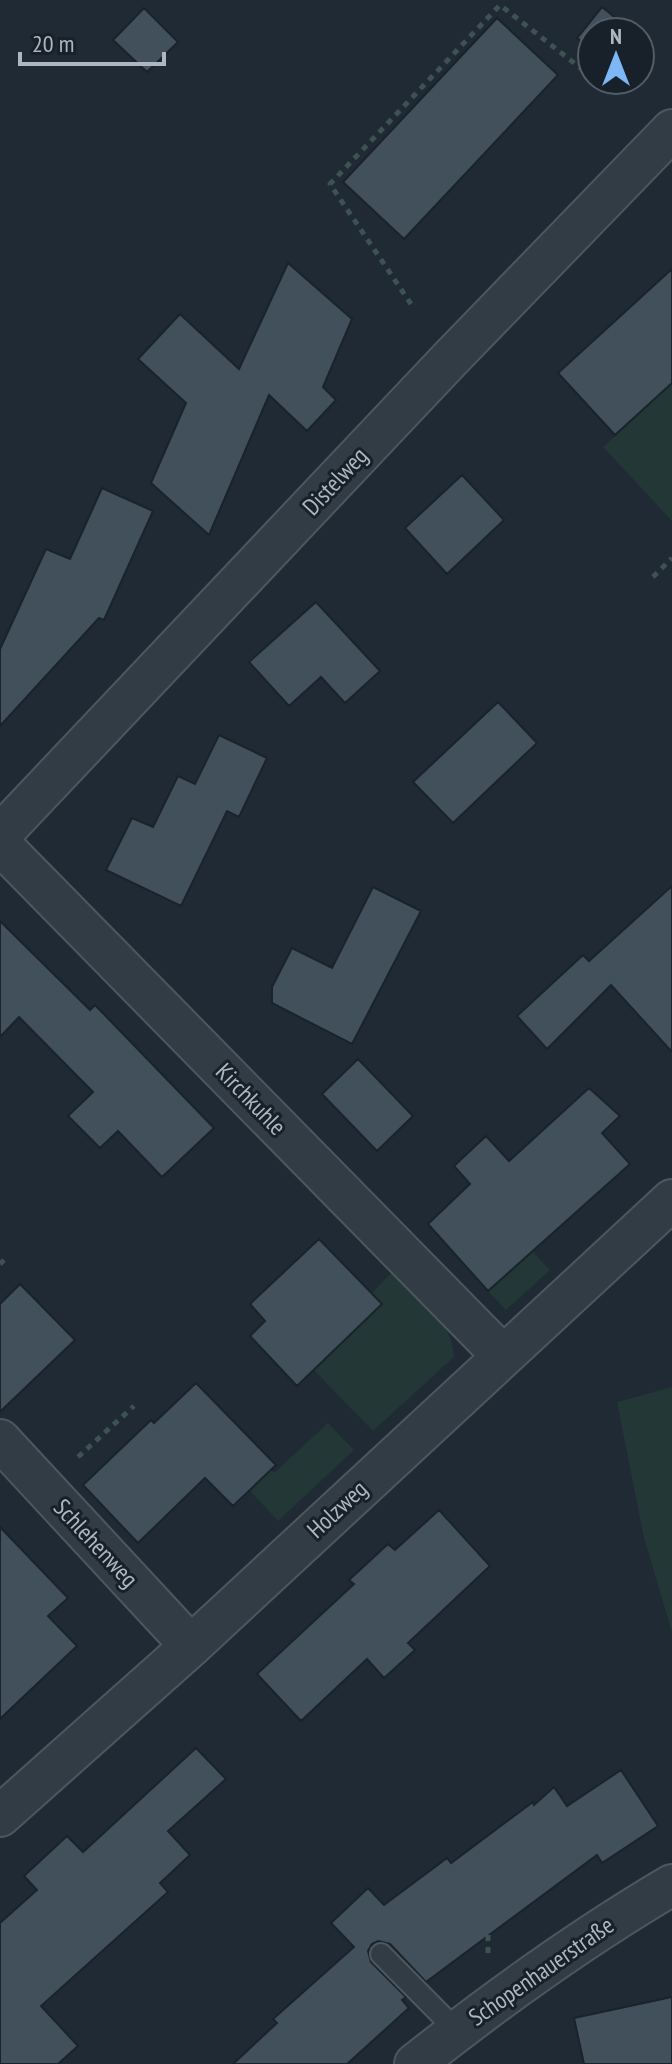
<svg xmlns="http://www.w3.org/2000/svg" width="672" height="2064" viewBox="0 0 672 2064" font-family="'PT Sans Narrow',sans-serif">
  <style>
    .green { fill: #223736 }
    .building { fill: #42505c; stroke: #1a232b; stroke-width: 2 }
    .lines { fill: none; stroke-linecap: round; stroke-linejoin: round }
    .service-casing { stroke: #4d5760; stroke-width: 24 }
    .minor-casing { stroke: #4d5760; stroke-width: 44 }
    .path { stroke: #3e5253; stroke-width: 5; stroke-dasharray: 6 6; stroke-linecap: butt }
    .service { stroke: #323c45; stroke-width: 20 }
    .minor { stroke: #323c45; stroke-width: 40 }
    .labels { text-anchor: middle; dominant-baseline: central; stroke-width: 6; stroke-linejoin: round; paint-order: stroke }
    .street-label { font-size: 24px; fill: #acb7c2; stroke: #182129 }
  </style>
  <rect width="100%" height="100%" fill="#1f2a34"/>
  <path class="green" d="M672 383V521L603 447Z
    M532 1251 550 1270 506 1310 488 1291Z
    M392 1272C417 1296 453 1320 454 1357L373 1431 268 1323 302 1307 340 1345 382 1304 372 1293Z
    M672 1387V1632L644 1538 617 1402Z
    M328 1423 354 1450 278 1521 211 1449 233 1429 274 1473Z"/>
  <path class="building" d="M602 7 633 32H592V50L577 38Z
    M144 8 178 42 147 72 113 40Z
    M497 18 558 75 404 239 343 182Z
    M640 37 652 46 640 62Z
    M288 263 352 319 323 387 336 400 307 431 269 395 209 535 151 483 186 403 138 359 180 314 239 369Z
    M672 269V383L615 435 558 373Z
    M462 475 504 520 447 574 405 528Z
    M102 488 153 511 104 620 99 618 0 726V649L46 549 70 559Z
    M316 602 380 671 345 703 321 677 289 706 249 662Z
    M498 702 537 743 453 823 413 782Z
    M219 735 267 758 239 817 227 811 181 906 106 870 132 818 153 827 178 776 195 784Z
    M672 886V1052L611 985 547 1049 517 1016 583 955 589 961Z
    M373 887 421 911 352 1044 272 1003V987L292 948 332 968Z
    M0 921 90 1010 95 1005 214 1128 162 1177 118 1131 100 1148 68 1116 93 1092 19 1017 0 1037Z
    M358 1059 413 1116 377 1151 322 1094Z
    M589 1088 620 1116 602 1133 630 1164 488 1291 428 1224 470 1184 454 1166 486 1136 509 1161Z
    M319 1239 382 1304 297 1386 250 1336 265 1321 250 1304Z
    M20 1284 75 1340 0 1412V1304Z
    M196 1383 276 1465 233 1506 205 1478 138 1543 83 1485 151 1420 154 1423Z
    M439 1510 490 1566 408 1643 415 1650 384 1678 367 1659 301 1721 257 1674 354 1584 349 1580 388 1544 395 1550Z
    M0 1527 68 1598 48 1616 77 1646 0 1719Z
    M196 1748 226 1779 168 1831 190 1855 160 1883 168 1892 41 2006 78 2046 58 2064H0V1923L37 1890 24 1876 67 1836 83 1852Z
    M621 1770 658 1826 602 1863 597 1855 426 1982 390 1944 378 1941 372 1944 368 1951 371 1962 406 1997 402 2000 409 2008 347 2064H233L277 2023 273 2019 354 1947 331 1923 368 1888 384 1905 447 1858 451 1863 533 1802 534 1805 554 1787 567 1806Z
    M672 1997V2064H584L574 2018Z"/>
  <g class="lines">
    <defs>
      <path id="service" d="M381 1954 457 2031"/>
      <path id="minor" d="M0 835 451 358 672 130
        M0 844 502 1355
        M0 1440 191 1646
        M0 1816 191 1646 672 1200
        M415 2064C497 1999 582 1938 672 1885"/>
    </defs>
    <use href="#service" class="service-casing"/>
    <use href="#minor" class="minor-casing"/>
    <path class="path" d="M596 80 614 94
      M411 304 330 184 500 5 592 77
      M653 577 672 558
      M0 1264 4 1260
      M78 1457 134 1406
      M488 1935V1954"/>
    <use href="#service" class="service"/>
    <use href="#minor" class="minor"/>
  </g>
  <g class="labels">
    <g class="street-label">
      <text transform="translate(335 481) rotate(-47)">Distelweg</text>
      <text transform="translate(251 1099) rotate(46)">Kirchkuhle</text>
      <text transform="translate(337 1509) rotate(-43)">Holzweg</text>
      <text transform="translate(96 1543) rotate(47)">Schlehenweg</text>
      <text transform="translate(541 1971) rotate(-35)">Schopenhauerstraße</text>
    </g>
  </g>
  <g transform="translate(616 56)"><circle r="38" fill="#182129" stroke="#535d66" stroke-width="2"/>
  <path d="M0-6L14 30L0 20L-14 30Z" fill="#7db7f6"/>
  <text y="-12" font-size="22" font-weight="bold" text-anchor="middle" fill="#acb7c2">N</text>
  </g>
  <path d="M20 52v12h144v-12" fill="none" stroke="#acb7c2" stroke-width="4"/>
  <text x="32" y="52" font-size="24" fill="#acb7c2" stroke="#182129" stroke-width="6" paint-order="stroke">20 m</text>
</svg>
